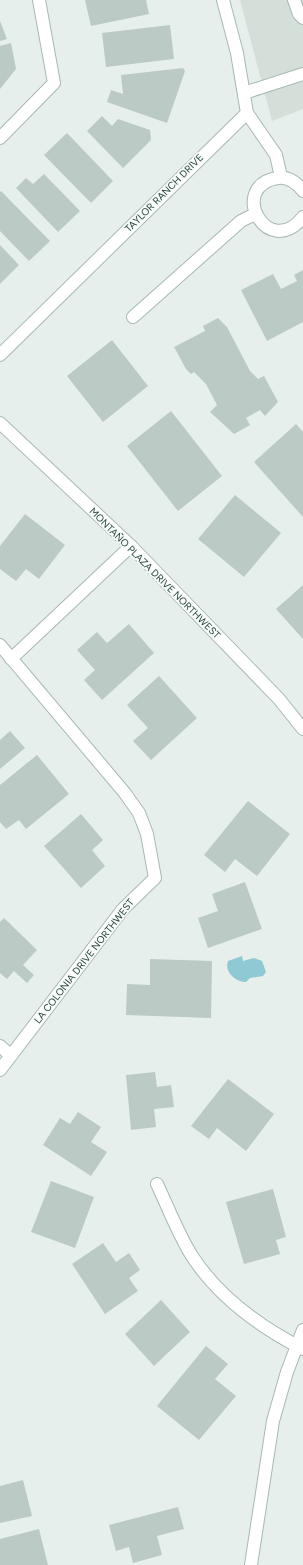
<svg xmlns="http://www.w3.org/2000/svg" width="303" height="1565" viewBox="0 0 303 1565" font-family="Figtree,sans-serif">
  <style>
    .built { fill: #d4dfda }
    .water { fill: #8ec9d4 }
    .building { fill: #bbcac4 }
    .lines { fill: none; stroke-linecap: round; stroke-linejoin: round }
    .service-casing { stroke: #a8b8b2; stroke-width: 14 }
    .minor-casing { stroke: #a8b8b2; stroke-width: 14 }
    .tertiary-casing { stroke: #a8b8b2; stroke-width: 14 }
    .service { stroke: #fff; stroke-width: 12 }
    .minor { stroke: #fff; stroke-width: 12 }
    .tertiary { stroke: #fff; stroke-width: 12 }
    .labels { text-anchor: middle; dominant-baseline: central; stroke-width: 3.5; stroke-linejoin: round; paint-order: stroke }
    .street-label { font-size: 10px; fill: #24423a; stroke: #f7fbf9 }
  </style>
  <rect width="100%" height="100%" fill="#e6efeb"/>
  <path class="built" d="M240 0H303V109L272 121Z"/>
  <path class="water" d="M242 956 243 961 254 958 262 961 266 972 263 976 250 978 246 982C236 982 224 972 228 961Z"/>
  <path class="building" d="M85 0H146L149 14 91 26Z
    M0 21 7 39 0 41Z
    M170 25 174 59 106 67 102 33Z
    M11 43 16 69 0 89V46Z
    M183 68 185 71 167 123 107 102 111 90 123 94 121 75Z
    M102 116 112 126 118 119 150 130 151 140 123 168 87 131Z
    M67 133 113 181 91 203 44 155Z
    M44 174 80 211 58 232 16 188 26 178 33 184Z
    M1 191 50 241 29 261 0 231V192Z
    M0 245 19 265 0 284Z
    M303 270V322L267 341 241 290 273 274 281 289 297 281 294 275Z
    M218 318 227 327 250 371 258 379 264 376 278 402 265 416 260 410 246 418 250 425 234 434 210 412 217 405 206 384 194 372 191 374 186 369 174 347 205 331 203 326Z
    M112 340 148 386 103 422 67 376Z
    M171 411 222 476 178 511 127 446Z
    M296 424 303 432V517L254 462Z
    M235 495 281 533 244 577 198 539Z
    M25 514 65 545 39 579 26 569 16 581 0 569V546Z
    M303 585V639L276 609Z
    M129 624 154 653 102 700 84 680 95 670 77 650 97 632 107 643Z
    M159 676 197 718 151 760 133 741 148 728 127 705Z
    M10 731 25 748 0 769V740Z
    M37 755 69 794 26 829 19 820 6 829 0 822V785Z
    M248 801 290 834 257 876 235 859 225 872 204 855Z
    M81 814 103 840 92 850 105 866 81 888 44 846Z
    M245 882 262 929 208 948 198 918 218 911 212 894Z
    M4 918 37 950 23 965 34 975 27 983 14 971 7 979 0 973V922Z
    M150 959 212 961 211 1018 126 1015 127 984 150 985Z
    M155 1072 157 1087 171 1085 174 1107 154 1109 156 1127 131 1130 126 1075Z
    M228 1079 274 1114 246 1151 217 1128 209 1139 191 1126Z
    M78 1112 101 1127 91 1142 107 1152 91 1176 43 1145 60 1118 70 1124Z
    M51 1181 94 1197 75 1248 31 1232Z
    M273 1189 286 1237 276 1240 280 1254 244 1264 226 1202Z
    M103 1243 116 1262 129 1253 140 1270 129 1278 138 1291 105 1314 72 1264Z
    M161 1300 190 1332 154 1366 125 1334Z
    M206 1346 228 1364 215 1379 236 1396 199 1440 157 1406Z
    M23 1480 32 1516 0 1523V1486Z
    M178 1507 184 1529 157 1536 162 1555 133 1563 129 1547 116 1551 109 1525Z
    M39 1529 48 1565H0V1539Z"/>
  <g class="lines">
    <defs>
      <path id="service" d="M294 0 299 14 303 18
        M244 93 303 74
        M247 113 276 155 281 177
        M303 191C297 183 288 176 277 178 227 187 268 261 303 217
        M133 317 241 221 255 214"/>
      <path id="minor" d="M0 138 54 83 39 0
        M0 645 124 792 139 813 147 834 155 878 123 909 0 1070
        M11 659 131 546
        M0 1046 10 1055
        M157 1184C168 1207 178 1234 192 1256 218 1296 260 1327 303 1349"/>
      <path id="tertiary" d="M0 355 247 113 237 53 223 0
        M0 423 131 546 279 699 303 729
        M251 1565 273 1421 287 1372 303 1330"/>
    </defs>
    <use href="#service" class="service-casing"/>
    <use href="#minor" class="minor-casing"/>
    <use href="#tertiary" class="tertiary-casing"/>
    <use href="#service" class="service"/>
    <use href="#minor" class="minor"/>
    <use href="#tertiary" class="tertiary"/>
  </g>
  <g class="labels">
    <g class="street-label">
      <text transform="translate(164 193) rotate(-45)">TAYLOR RANCH DRIVE</text>
      <text transform="translate(155 573) rotate(45)">MONTAÑO PLAZA DRIVE NORTHWEST</text>
      <text transform="translate(84 961) rotate(-52)">LA COLONIA DRIVE NORTHWEST</text>
    </g>
  </g>
</svg>
